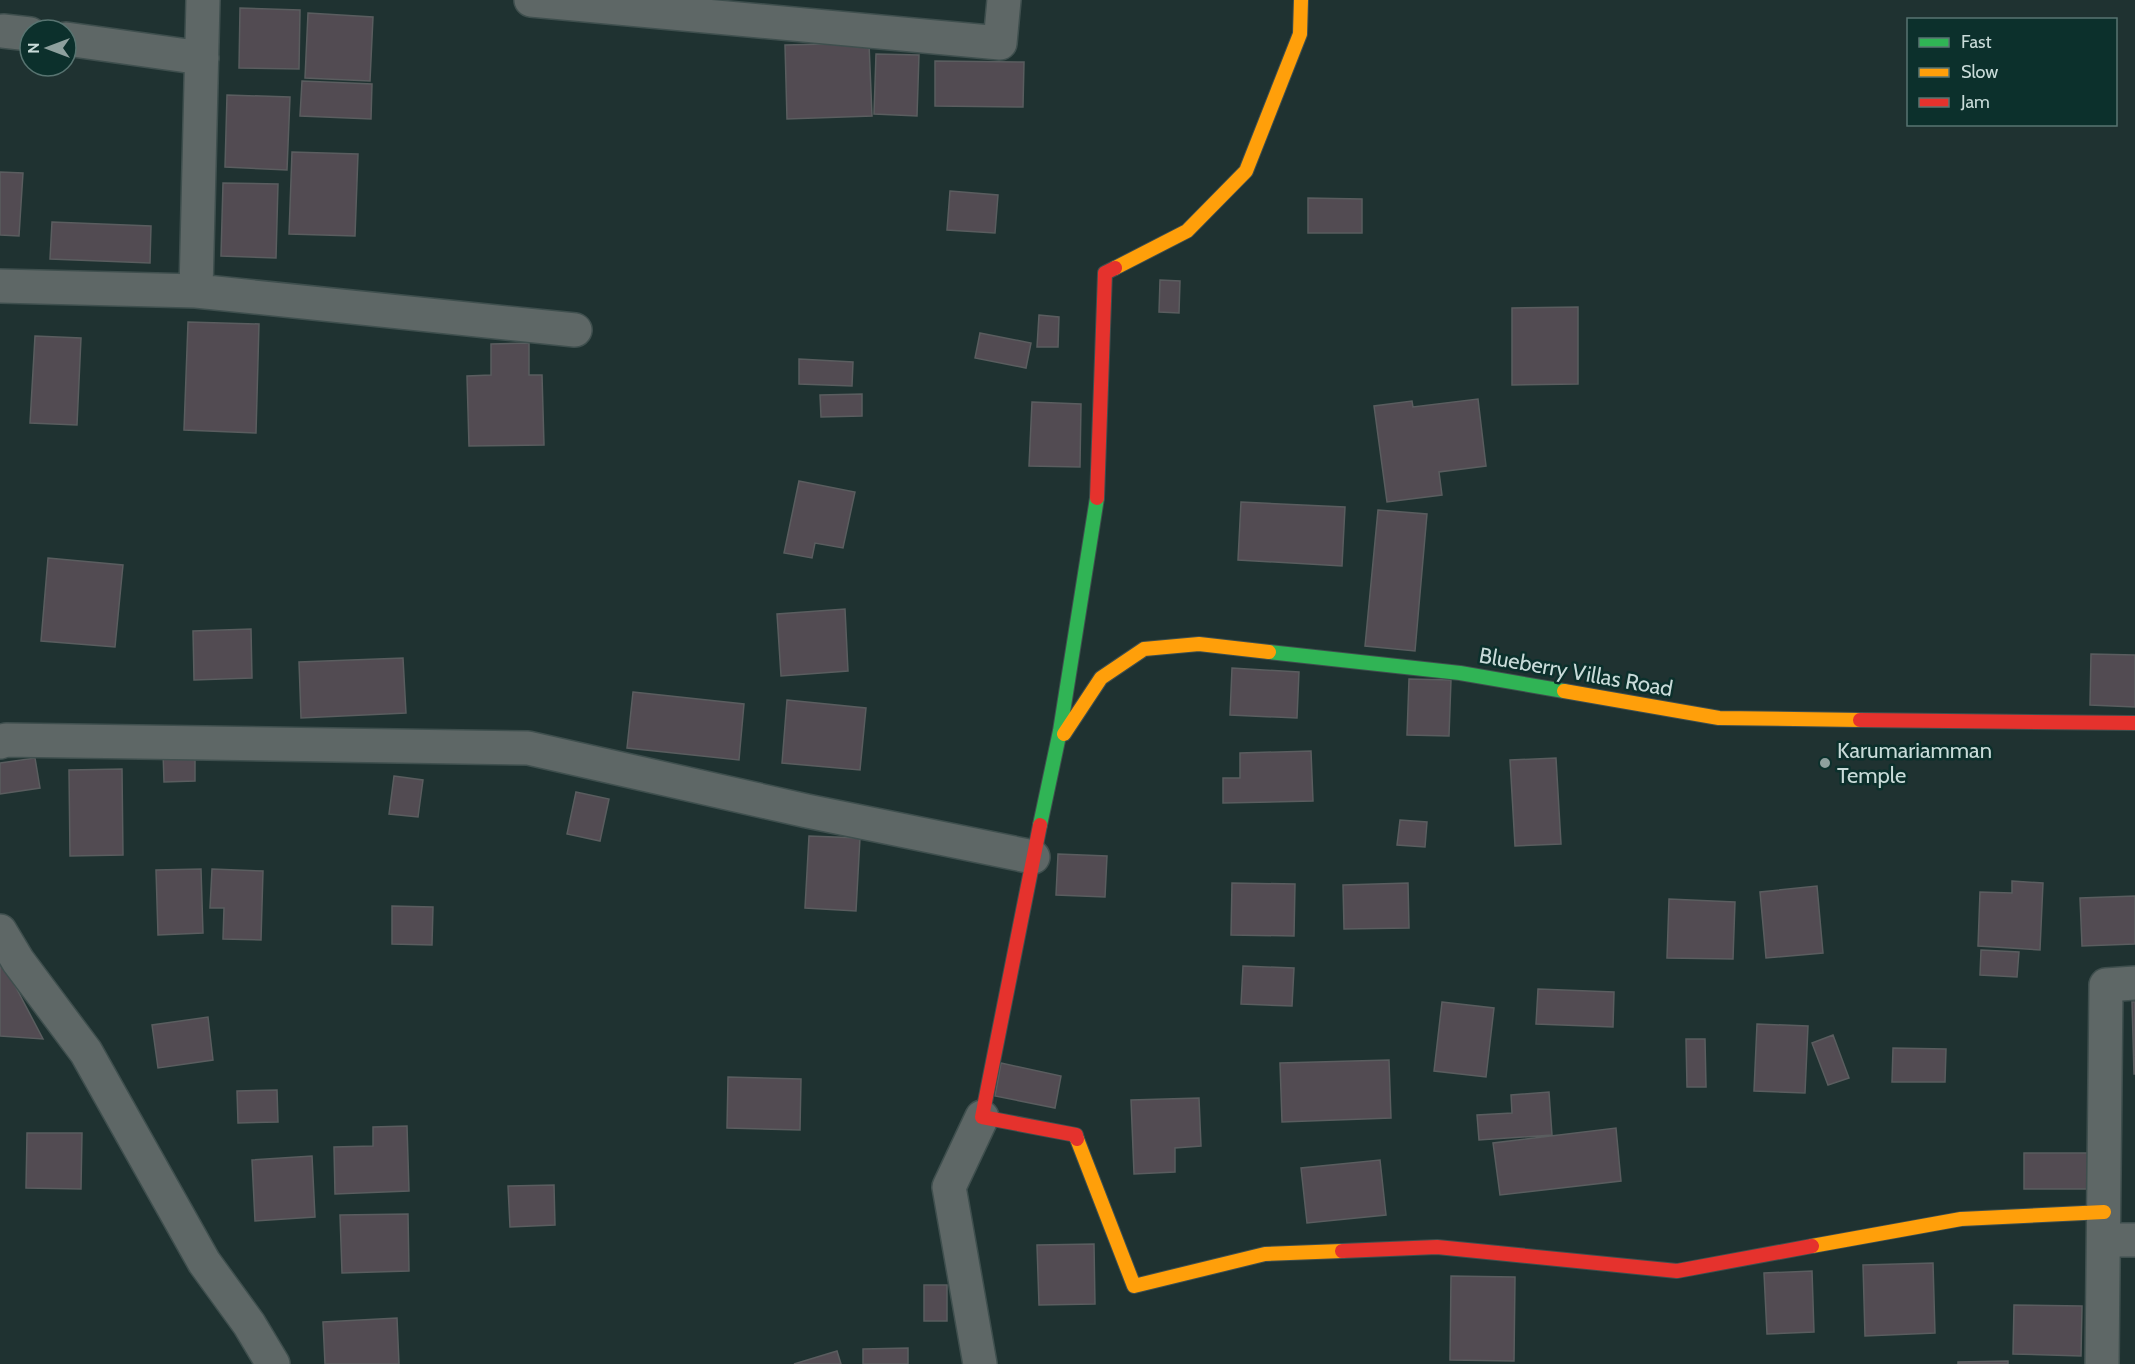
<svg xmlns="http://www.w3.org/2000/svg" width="2135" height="1364" viewBox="0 0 2135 1364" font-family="Cabin,sans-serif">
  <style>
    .building { fill: #524b52; stroke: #5a5d5f; stroke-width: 1.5 }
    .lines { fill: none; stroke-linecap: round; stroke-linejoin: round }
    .street-casing { stroke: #3f4f4e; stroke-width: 36 }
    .fast-casing { stroke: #3f4f4e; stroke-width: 16 }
    .slow-casing { stroke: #3f4f4e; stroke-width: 16 }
    .jam-casing { stroke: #3f4f4e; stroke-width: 16 }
    .street { stroke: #5e6766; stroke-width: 33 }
    .fast { stroke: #30b455; stroke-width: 14 }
    .slow { stroke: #ff9f0a; stroke-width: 14 }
    .jam { stroke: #e5322d; stroke-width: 14 }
    .poi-dot { fill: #8ea09e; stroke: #0c302c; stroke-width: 2 }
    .labels { text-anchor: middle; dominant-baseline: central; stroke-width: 5; stroke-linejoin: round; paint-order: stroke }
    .street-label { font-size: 22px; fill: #c9dbd9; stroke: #0c302c }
    .poi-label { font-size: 22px; fill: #c9dbd9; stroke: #0c302c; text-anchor: start }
  </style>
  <rect width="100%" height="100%" fill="#1f3231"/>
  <path class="building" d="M240 8 300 10 299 69 239 68Z
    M308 13 373 17 370 81 305 78Z
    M869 43 872 116 787 119 785 45Z
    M876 54 919 55 917 116 874 114Z
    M935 61 1024 62 1023 107 935 106Z
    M302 81 372 84 371 119 300 116Z
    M227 95 290 97 287 170 225 167Z
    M292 152 358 154 355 236 289 234Z
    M0 172 23 173 19 236 0 235Z
    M223 183 278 184 276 258 221 256Z
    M950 191 998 195 995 233 947 230Z
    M1308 198 1362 199V233H1308Z
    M52 222 151 226 150 263 50 259Z
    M1160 280 1180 281 1179 313 1159 312Z
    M1578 307V384L1512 385V308Z
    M1039 315 1059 317 1058 347H1037Z
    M188 322 259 324 256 433 184 430Z
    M980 333 1031 343 1026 368 975 358Z
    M35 336 81 338 77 425 30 423Z
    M529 343V375H542L544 445 469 446 467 376 491 375V344Z
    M799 359 853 362 852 386 799 384Z
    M862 394V416L821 417 820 395Z
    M1478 399 1486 466 1439 472 1442 495 1387 502 1374 406 1412 401 1413 407Z
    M1032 402 1081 404 1080 467 1029 466Z
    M799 481 855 492 843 548 815 543 812 558 784 553Z
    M1241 502 1345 507 1342 566 1238 560Z
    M1378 510 1427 514 1415 651 1365 646Z
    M48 558 123 565 115 647 41 641Z
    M845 609 848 671 781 676 777 614Z
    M251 629 252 678 194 680 193 631Z
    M2091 654 2135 655V707L2090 705Z
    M403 658 406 713 301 718 299 662Z
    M1232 668 1299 672 1297 718 1230 715Z
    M1409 679 1451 680 1449 736 1407 735Z
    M633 692 744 704 739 760 627 748Z
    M787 700 866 708 860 770 782 763Z
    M195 751V781L164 782 163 752Z
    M1311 751 1313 801 1223 803V778H1240V753Z
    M35 758 40 788 0 794V763Z
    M1556 758 1561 844 1515 846 1510 760Z
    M122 769 123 855 70 856 69 770Z
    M394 776 423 780 418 817 389 814Z
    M576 792 609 799 600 841 567 834Z
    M1400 820 1427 822 1425 847 1397 845Z
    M809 836 860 838 856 911 805 908Z
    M1058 854 1107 856 1105 897 1056 895Z
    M201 869 203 933 158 935 156 870Z
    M212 869 263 871 261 940 223 939 224 908H210Z
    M2012 881 2043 883 2040 950 1978 946 1980 892 2012 893Z
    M1232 883 1295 884 1294 936 1231 935Z
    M1408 883 1409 928 1344 929 1343 885Z
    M1817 886 1823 953 1766 958 1760 892Z
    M2135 896V944L2082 946 2080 898Z
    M1669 899 1735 902 1733 959 1667 958Z
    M392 906 433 907 432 945 392 944Z
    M1981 950 2019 952 2017 977 1980 975Z
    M0 957 43 1039 0 1036Z
    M1243 966 1294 968 1292 1006 1241 1004Z
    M1538 989 1614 992 1613 1027 1536 1024Z
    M1442 1002 1494 1008 1486 1077 1434 1071Z
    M2132 1002H2135V1074H2134Z
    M208 1017 213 1060 158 1068 152 1025Z
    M1757 1024 1808 1026 1805 1093 1754 1091Z
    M1833 1035 1849 1078 1828 1085 1812 1043Z
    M1686 1039H1705L1706 1087H1687Z
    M1893 1048 1946 1049 1945 1082H1892Z
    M1389 1060 1391 1118 1282 1122 1280 1063Z
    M1001 1063 1061 1076 1055 1108 995 1096Z
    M728 1077 801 1079 800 1130 727 1128Z
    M277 1090 278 1122 238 1123 237 1091Z
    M1549 1092 1552 1135 1479 1140 1477 1115 1512 1113 1511 1095Z
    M1199 1098 1201 1146 1175 1148V1172L1134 1174 1131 1100Z
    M407 1126 409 1191 335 1194 334 1147 373 1146V1127Z
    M1616 1128 1621 1181 1500 1195 1493 1143Z
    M27 1133H82L81 1189 26 1188Z
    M2024 1153H2089V1189H2024Z
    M312 1156 315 1217 255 1221 252 1160Z
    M1380 1160 1386 1215 1307 1223 1301 1168Z
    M554 1185 555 1225 510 1227 508 1186Z
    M408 1214 409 1271 342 1273 340 1215Z
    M1094 1244 1095 1304 1039 1305 1037 1245Z
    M1933 1263 1935 1333 1865 1336 1863 1265Z
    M1812 1271 1814 1332 1767 1334 1764 1273Z
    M1451 1276 1515 1277 1514 1361 1450 1360Z
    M924 1285H947V1321H924Z
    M2014 1305 2082 1306 2081 1356 2013 1354Z
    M397 1318 399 1364H325L323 1322Z
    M908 1348V1364H863V1349Z
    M837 1351 841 1364H794Z
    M2008 1361V1364H1958V1362Z"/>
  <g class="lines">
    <defs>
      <path id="street" d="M203 0 196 291 575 330
        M531 0 1000 43 1004 0
        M3 31 30 34
        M66 39 202 58
        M0 286 196 291
        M0 742 6 740 528 748 807 811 1033 857
        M0 931 18 961 86 1052 204 1262 249 1324 273 1364
        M2104 1240H2135
        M980 1364 949 1187 982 1117
        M2102 1364 2106 985 2135 983"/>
      <path id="fast" d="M1269 652 1460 673 1564 691
        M1040 825 1060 731 1097 498"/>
      <path id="slow" d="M1115 268 1187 231 1246 171 1300 34 1301 0
        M1564 691 1719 718 1860 720
        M1064 734 1101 678 1144 649 1199 644 1269 652
        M1077 1139 1134 1286 1265 1254 1342 1251
        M1812 1246 1961 1219 2104 1212"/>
      <path id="jam" d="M1097 498 1105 273 1115 268
        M1860 720 2135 723
        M1040 825 982 1117 1076 1135 1077 1139
        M1342 1251 1437 1247 1677 1271 1812 1246"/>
    </defs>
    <use href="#street" class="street-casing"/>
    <use href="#fast" class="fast-casing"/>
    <use href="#slow" class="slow-casing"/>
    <use href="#jam" class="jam-casing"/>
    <use href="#street" class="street"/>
    <use href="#fast" class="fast"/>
    <use href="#slow" class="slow"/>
    <use href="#jam" class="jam"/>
  </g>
  <circle class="poi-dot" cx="1825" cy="763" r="6"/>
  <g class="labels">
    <g class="street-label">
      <text transform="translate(1576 672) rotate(10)">Blueberry Villas Road</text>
    </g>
    <g class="poi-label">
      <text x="1837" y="750">Karumariamman<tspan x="1837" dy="25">Temple</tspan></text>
    </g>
  </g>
  <rect x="1907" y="18" width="210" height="108" fill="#0c302c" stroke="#587471" stroke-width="1.5"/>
  <rect x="1919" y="38" width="30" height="9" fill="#30b455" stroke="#587471" stroke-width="1.5"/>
  <text x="1961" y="48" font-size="18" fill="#c9dbd9">Fast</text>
  <rect x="1919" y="68" width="30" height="9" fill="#ff9f0a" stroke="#587471" stroke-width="1.5"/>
  <text x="1961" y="78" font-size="18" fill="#c9dbd9">Slow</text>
  <rect x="1919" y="98" width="30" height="9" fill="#e5322d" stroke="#587471" stroke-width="1.5"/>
  <text x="1961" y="108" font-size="18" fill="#c9dbd9">Jam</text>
  <g transform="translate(48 48) rotate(270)"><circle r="28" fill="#0c302c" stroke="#587471" stroke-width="1.5"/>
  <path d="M0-4.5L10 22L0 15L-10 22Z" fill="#8ea09e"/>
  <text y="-9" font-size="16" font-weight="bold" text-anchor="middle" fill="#c9dbd9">N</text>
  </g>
</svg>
